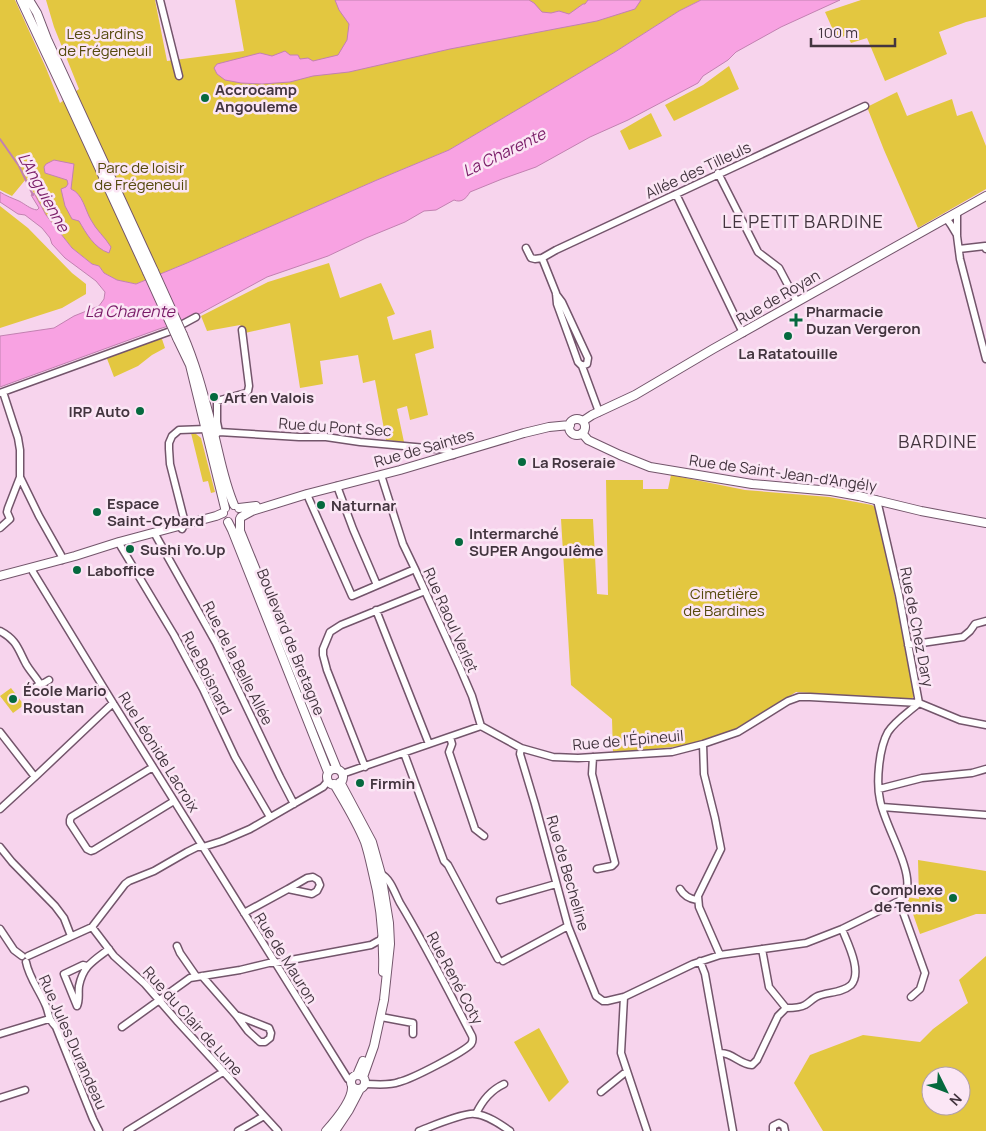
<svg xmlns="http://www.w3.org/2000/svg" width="986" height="1131" viewBox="0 0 986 1131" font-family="Manrope,sans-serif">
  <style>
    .green { fill: #e3c740; fill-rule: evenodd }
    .water { fill: #f8a2e2; stroke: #c281b1 }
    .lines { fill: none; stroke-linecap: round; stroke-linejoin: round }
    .stream { stroke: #c281b1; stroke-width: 2 }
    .minor-casing { stroke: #73556b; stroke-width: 9 }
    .major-casing { stroke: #73556b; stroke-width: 10 }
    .minor { stroke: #fff; stroke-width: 6 }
    .major { stroke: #fff; stroke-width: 8 }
    .major-bridge-casing { stroke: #73556b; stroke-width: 10; stroke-linecap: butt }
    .major-bridge { stroke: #fff; stroke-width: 8 }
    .poi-dot { fill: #05693e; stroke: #fbe6f5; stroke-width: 2 }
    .labels { text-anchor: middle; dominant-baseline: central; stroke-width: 5; stroke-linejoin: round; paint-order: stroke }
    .park-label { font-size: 15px; fill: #564a0e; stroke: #fbe6f5 }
    .poi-label { font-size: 15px; font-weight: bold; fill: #43353f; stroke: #fbe6f5; text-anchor: start }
    .street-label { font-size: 15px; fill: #43353f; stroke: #fbe6f5 }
    .water-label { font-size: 16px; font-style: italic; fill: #791b67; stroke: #fbe6f5 }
    .quarter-label { font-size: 18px; letter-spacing: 1px; fill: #43353f; stroke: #fbe6f5 }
  </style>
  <rect width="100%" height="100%" fill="#f7d4ed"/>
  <path class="green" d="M0 0H15L46 68 60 103 79 89 54 27 46 0H155L167 61 244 51 235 0H701L679 11 615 52 449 150 377 180 187 263 136 284 117 280 104 273 99 266 92 264 72 248 46 215 26 179 12 196 0 190Z
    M861 0H986V17L966 22 939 32 947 54 885 81 867 38 851 43 847 35 837 39 825 12Z
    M729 66 739 89 674 121 665 105 703 85Z
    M897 92 907 116 952 99 957 116 972 111 986 146V189L918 228 884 150 867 107Z
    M651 113 662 136 629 150 620 131Z
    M0 206 28 228 72 273 86 284V294L62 308 0 328Z
    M329 263 340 298 381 283 395 314 387 317 393 340 431 330 434 348 415 354 428 415 410 420 407 406 397 409 404 442 386 440 375 380 363 383 358 355 320 361 323 384 300 388 290 323 245 333 240 325 207 331 201 316 268 282Z
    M161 336 165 348 152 355 138 366 114 377 106 356Z
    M191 433 196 434 201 438 215 492 211 493 208 481 203 482Z
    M671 475 745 490 829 497 872 505 876 508 902 631 914 696 911 700 796 692 739 728 715 737 682 746 613 753 612 719 571 685 561 519H593L597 594 608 595 606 480H643V489H668Z
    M11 688 24 705 13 713 0 696Z
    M918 860 986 871V914H976L920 934 907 897 919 899Z
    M986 956V1131H823L794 1083 810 1055 863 1035 920 1042 933 1029 968 1003 959 980ZM931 1076H961V1106H931Z
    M539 1028 569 1082 549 1102 514 1042Z"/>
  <path class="water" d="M335 0H529L534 3 542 12 551 13 559 11 569 14 583 4H585L588 0H641L635 9 597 21 450 49 349 72 313 76 290 82 262 84 241 83 225 80 217 74 214 68 217 64 260 53 272 56 285 51 290 55H298L300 59 308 58 313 61 338 55 347 40 349 24 339 10Z
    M701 0H840L781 27 736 52 728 60 703 76 698 83 628 120 590 137 536 167 502 179 470 192C466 199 461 203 454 200L436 210 424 211 405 222 366 238 328 256 267 277 190 319 159 329 0 387V336L54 328 74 316 99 306 104 299 105 292 96 281 65 258 52 244 50 238 42 228 25 215 18 214 0 202V192C6 196 12 198 19 201 25 204 30 209 37 210L39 208 31 195 34 193 46 215 72 248 92 264 99 266 104 273 117 280 136 284 187 263 377 180 449 150 615 52 679 11Z
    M54 160 74 164 71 189C83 194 85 210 91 220 96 230 105 237 111 247L109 253C94 248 86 233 79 221L72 219 65 206 61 189 66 187 68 184 67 180 45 173 44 167 46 164Z"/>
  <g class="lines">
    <path class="stream" d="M0 139 19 166 33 195"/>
    <defs>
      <path id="minor" d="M160 0 179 76
        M718 173 758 252 779 268 797 302
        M676 194 743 333
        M957 213V236L960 259 986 359
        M946 218 951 225 957 235
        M526 248 531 258 535 259 542 258 556 293 557 304 573 348 578 362 582 366 599 412
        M959 249 985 246 986 249
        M542 258 556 250 865 106
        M556 294 562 302 588 358 587 364 582 366
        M3 392 18 438 20 450V477L39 516 61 555 62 560
        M0 393 168 332 196 317
        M219 432 217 422V401L246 393 248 391 249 386 242 330
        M214 436 219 432 299 437H326L360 442 448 450 453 455
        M381 475 403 544 415 569 460 668 472 696 481 726 521 748 553 757 578 758 672 752 703 744 738 732 788 701 799 697H810L919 703 960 720 986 725
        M337 486 353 529 377 585
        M307 494 309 499 352 596 415 569
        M877 500 899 595 919 703
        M0 528 10 519 7 512 8 508 20 477
        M182 529 185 523 170 464 169 449V443L172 436 179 430 206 429
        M156 536 216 643 280 777 294 804
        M119 542 120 545 174 635 203 689 235 757 270 817
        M32 568 33 572 113 703 348 1079 351 1080
        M376 610 429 744
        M0 631C17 640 18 649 26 664 30 671 36 677 40 684
        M908 645 963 637 970 631 975 624 986 621
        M29 692 40 684 44 683 49 680
        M0 732 35 777
        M450 737 452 744 449 752 475 829 484 836
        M703 744 704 774 715 818 721 849 698 896 699 907 720 955
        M521 748 520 754 535 804 568 926 596 996 603 1001H607L624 997 693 964 720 955 806 943 842 929 899 901C903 897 905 893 907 888 911 866 884 824 880 800 876 782 879 748 888 732 895 721 909 712 919 703
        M404 753 444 861 448 865 498 959
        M593 757 592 774 615 863 612 866 597 869
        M153 767 71 817 70 820V823L87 849 91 851 94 850 174 801
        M365 767 327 670 323 655V649L330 632 341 625 425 591
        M342 774 481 726
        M879 789 922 778 972 773 986 769
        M882 807 986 815
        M0 809 37 775 113 703
        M0 847 12 862 55 906 64 918 71 936
        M680 889C684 896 690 899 697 900
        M500 900 556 884
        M899 901 925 973 920 989 911 997
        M244 913 288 889 312 894 317 891 320 885 318 880 313 877 307 878 288 889
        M92 927 114 956 145 984 178 1022 278 1131
        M0 929 14 950 22 956
        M177 946 180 953 196 976
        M762 949 769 987 786 1008
        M28 956 92 927 125 884 129 881 154 871 187 852 197 847H203L222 841 250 829 323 787 328 781
        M503 961 568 926
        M700 961 705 974 733 1131
        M26 962C29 978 40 991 46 1006 50 1016 47 1017 56 1027L93 1119 99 1131
        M202 976 236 1015 248 1031 260 1042H265L270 1038 271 1033 269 1028 236 1015
        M624 997 621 1053 647 1131
        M77 1006C80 1000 78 993 79 986 83 966 93 961 109 949
        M77 1006 64 974 83 965 87 966
        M381 1017 413 1023V1034
        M122 1027 190 978 240 970 269 963H275L371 945 380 940 383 935
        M0 1034 49 1019
        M719 1053C732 1052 739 1064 752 1065L757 1060 778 1016 786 1008C792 1008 800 1008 805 1005 809 1003 813 998 818 996 828 992 842 993 851 985 863 972 847 942 842 929
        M365 1084C377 1084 388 1086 399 1082 412 1079 464 1052 471 1044 473 1041 473 1039 472 1036 449 992 426 946 400 903 395 894 391 879 381 874
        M601 1092 627 1071
        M0 1098 25 1090
        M476 1114C482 1101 491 1090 504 1084
        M127 1131 223 1072
        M238 1131 264 1116
        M419 1131C430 1127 465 1112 475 1114 487 1115 500 1124 510 1131
        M773 1131V1126L779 1123 784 1126 785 1131"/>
      <path id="major" d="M21 0 66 96 147 272
        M29 0 37 13 47 39 154 271
        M183 335C197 367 205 401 214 434 220 458 224 482 234 505
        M177 338 190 365 225 508
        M569 427a8 8 0 1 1 16 0a8 8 0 1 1-16 0Z
        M583 421 592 415 635 395 713 349 986 196
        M582 433 588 440 620 455 650 467 752 484 831 491 859 496 921 511 986 523
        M239 508 256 506
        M241 517 252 511 307 494 400 470 524 433 549 427 570 425
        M240 519V531L337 769
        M228 522 232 530 328 772
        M0 576 75 556 119 542 216 516 223 513
        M327 777a8 8 0 1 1 16 0a8 8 0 1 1-16 0Z
        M340 782 372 842 381 874 389 923 390 944 384 1000 374 1046 363 1077
        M334 784C345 803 357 822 365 842 368 851 370 860 372 869 381 903 384 937 383 972
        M351 1082a7 7 0 1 1 14 0a7 7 0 1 1-14 0Z
        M357 1075 363 1061
        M326 1131C335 1121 353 1100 352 1086
        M335 1131 349 1110 360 1089"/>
    </defs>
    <use href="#minor" class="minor-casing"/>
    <use href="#major" class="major-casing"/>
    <use href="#minor" class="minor"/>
    <use href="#major" class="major"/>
    <defs>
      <path id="major-bridge" d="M154 271 183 335
        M147 272 177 338"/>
    </defs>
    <use href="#major-bridge" class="major-bridge-casing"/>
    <use href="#major-bridge" class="major-bridge"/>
  </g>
  <g class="poi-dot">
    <circle cx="205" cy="98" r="5"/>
    <path d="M793.5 312.5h5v5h5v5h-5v5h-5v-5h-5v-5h5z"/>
    <circle cx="788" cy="336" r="5"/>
    <circle cx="214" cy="397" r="5"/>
    <circle cx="140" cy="411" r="5"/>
    <circle cx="522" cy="462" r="5"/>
    <circle cx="321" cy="505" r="5"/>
    <circle cx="97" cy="512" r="5"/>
    <circle cx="459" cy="542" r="5"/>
    <circle cx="130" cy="549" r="5"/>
    <circle cx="77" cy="570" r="5"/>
    <circle cx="13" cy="699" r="5"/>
    <circle cx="360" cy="783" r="5"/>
    <circle cx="953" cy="898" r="5"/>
  </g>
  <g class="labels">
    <g class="park-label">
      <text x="105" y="33">Les Jardins<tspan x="105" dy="17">de Frégeneuil</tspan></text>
      <text x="141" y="167">Parc de loisir<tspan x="141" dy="17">de Frégeneuil</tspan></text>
      <text x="724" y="593">Cimetière<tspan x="724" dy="17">de Bardines</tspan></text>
    </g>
    <g class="poi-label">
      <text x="215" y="89">Accrocamp<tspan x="215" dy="17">Angouleme</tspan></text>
      <text x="806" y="311">Pharmacie<tspan x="806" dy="17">Duzan Vergeron</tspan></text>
      <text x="788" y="353" text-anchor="middle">La Ratatouille</text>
      <text x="224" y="397">Art en Valois</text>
      <text x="130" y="411" text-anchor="end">IRP Auto</text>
      <text x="532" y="462">La Roseraie</text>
      <text x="107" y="503">Espace<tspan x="107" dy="17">Saint-Cybard</tspan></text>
      <text x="331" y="505">Naturnar</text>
      <text x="469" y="533">Intermarché<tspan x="469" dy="17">SUPER Angoulême</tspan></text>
      <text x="140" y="549">Sushi Yo.Up</text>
      <text x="87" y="570">Laboffice</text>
      <text x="23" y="690">École Mario<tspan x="23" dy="17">Roustan</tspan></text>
      <text x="370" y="783">Firmin</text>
      <text x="943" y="889" text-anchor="end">Complexe<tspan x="943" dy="17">de Tennis</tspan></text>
    </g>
    <g class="street-label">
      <text transform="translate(698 170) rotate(-25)">Allée des Tilleuls</text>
      <text transform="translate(778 297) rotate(-30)">Rue de Royan</text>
      <text transform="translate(335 427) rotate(4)">Rue du Pont Sec</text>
      <text transform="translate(424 448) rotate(-16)">Rue de Saintes</text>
      <text transform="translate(783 473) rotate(8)">Rue de Saint-Jean-d'Angély</text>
      <text transform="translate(451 620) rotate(66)">Rue Raoul Verlet</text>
      <text transform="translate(917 627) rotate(79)">Rue de Chez Dary</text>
      <text transform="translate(291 642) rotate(68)">Boulevard de Bretagne</text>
      <text transform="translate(238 663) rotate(63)">Rue de la Belle Allée</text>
      <text transform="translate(207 673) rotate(63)">Rue Boisnard</text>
      <text transform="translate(628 740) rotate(-5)">Rue de l'Épineuil</text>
      <text transform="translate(159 752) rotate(58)">Rue Léonide Lacroix</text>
      <text transform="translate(568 873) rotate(74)">Rue de Becheline</text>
      <text transform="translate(286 958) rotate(58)">Rue de Mauron</text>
      <text transform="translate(455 978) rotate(62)">Rue René Coty</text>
      <text transform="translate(193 1021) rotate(48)">Rue du Clair de Lune</text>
      <text transform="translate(73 1042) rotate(66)">Rue Jules Durandeau</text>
    </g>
    <g class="water-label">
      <text transform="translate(504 152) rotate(-26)">La Charente</text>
      <text transform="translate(44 192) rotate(61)">L'Anguienne</text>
      <text x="130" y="311">La Charente</text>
    </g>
    <g class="quarter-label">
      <text x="803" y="221">LE PETIT BARDINE</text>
      <text x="938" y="441">BARDINE</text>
    </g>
  </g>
  <g transform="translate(946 1091) rotate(132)"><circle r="24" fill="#fbe6f5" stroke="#b19fac"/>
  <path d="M0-4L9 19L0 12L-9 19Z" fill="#05693e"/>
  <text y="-8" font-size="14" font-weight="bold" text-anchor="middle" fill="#43353f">N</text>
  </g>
  <path d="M811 38v8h84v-8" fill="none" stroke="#43353f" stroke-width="2.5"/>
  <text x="818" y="38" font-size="15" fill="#43353f" stroke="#fbe6f5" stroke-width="4" paint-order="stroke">100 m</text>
</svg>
